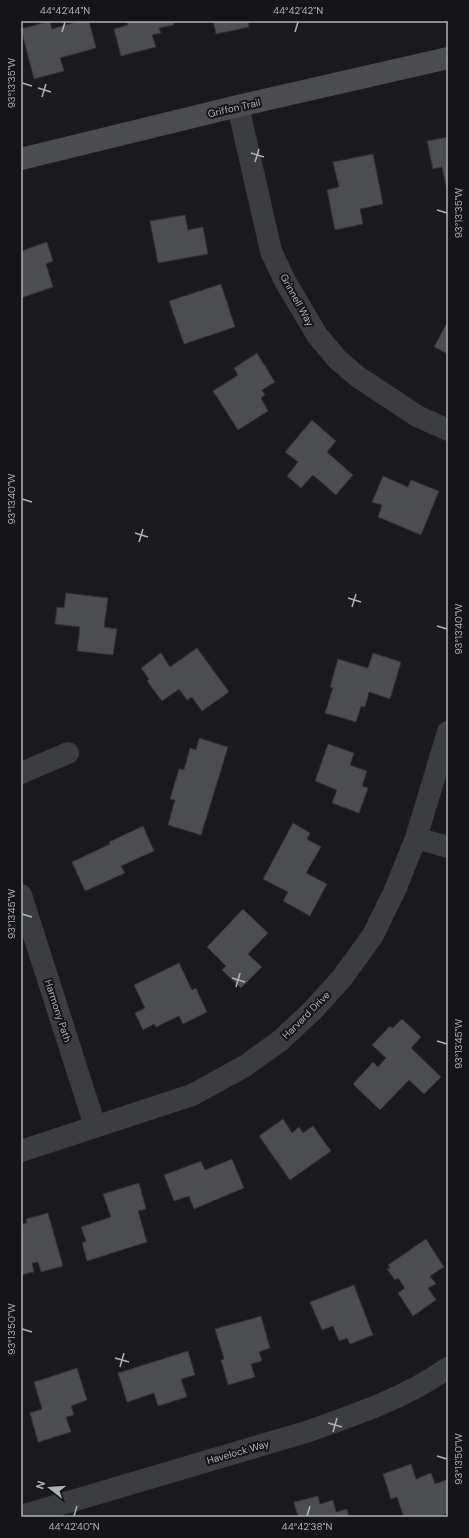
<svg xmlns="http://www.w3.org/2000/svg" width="469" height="1538" viewBox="0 0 469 1538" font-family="'DM Sans',sans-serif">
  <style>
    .building { fill: #4c4d51; stroke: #343438 }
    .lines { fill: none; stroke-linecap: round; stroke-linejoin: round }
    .street { stroke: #3b3d40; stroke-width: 22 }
    .secondary { stroke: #4a4c50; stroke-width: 22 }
    .ticks { fill: none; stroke: #aeb3ba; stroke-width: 1.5 }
    .labels { text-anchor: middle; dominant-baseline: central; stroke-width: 4; stroke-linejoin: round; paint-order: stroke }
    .street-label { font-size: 10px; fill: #aeb3ba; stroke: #151517 }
    .neatline { fill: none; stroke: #aeb3ba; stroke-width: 1.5 }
    .ticks-label { font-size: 10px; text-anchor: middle; fill: #aeb3ba }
  </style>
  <rect width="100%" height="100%" fill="#1a1a1c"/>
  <path class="building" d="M50 21 52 29 79 21H89L96 48 60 58 64 71 34 79 21 29Z
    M127 21H174V25L159 28 161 33 152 35 156 47 121 56 114 29 128 25Z
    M213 21H248L249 27 216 34Z
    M448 137V194L442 167 433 169 427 141Z
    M373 154 383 204 360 209 363 224 335 230 327 190 339 187 333 162Z
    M185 215 188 230 203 227 208 254 158 263 150 221Z
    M47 242 53 261 46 264 53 287 21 298V251Z
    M221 284 235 327 184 344 169 301Z
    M448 321V354L434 347Z
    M257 353 275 382 262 390 265 395 261 398 268 411 238 430 213 391 238 375 234 368Z
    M312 420 336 441 327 452 353 475 336 495 313 475 301 488 287 476 298 462 285 452Z
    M383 476 408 487 411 480 439 491 421 535 378 517 382 505 372 502Z
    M66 593 108 598 104 627 117 629 113 655 77 651 80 627 55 624 57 607 64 608Z
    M197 648 229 692 202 711 192 697 187 700 179 689 162 701 147 681 149 679 141 668 161 653 170 667Z
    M373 653 401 662 390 699 369 692 365 707 361 706 356 722 325 713 333 688 330 687 338 659 368 668Z
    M199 738 228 747 201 835 168 825 175 800 170 799 179 769 184 770 190 748 196 750Z
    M328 744 354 753 350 765 367 771 362 786 368 788 359 813 332 803 337 790 315 781Z
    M293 823 310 833 307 839 321 847 306 873 327 884 310 916 283 901 288 892 263 879Z
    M143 826 154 851 121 866 125 873 85 891 72 862 110 844 109 842Z
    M243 909 268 933 248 954 262 967 241 988 222 970 226 966 207 947Z
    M179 963 192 990 196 988 207 1012 183 1024 179 1016 156 1027 154 1024 143 1030 135 1013 145 1008 134 985Z
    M402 1019 421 1037 411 1048 441 1077 424 1094 409 1080 380 1110 353 1084 373 1062 378 1067 386 1058 372 1045 390 1026 393 1028Z
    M283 1119 292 1133 299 1127 303 1133 313 1126 331 1151 290 1180 259 1136Z
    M232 1159 244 1188 194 1209 189 1196 174 1201 164 1175 201 1161 205 1170Z
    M139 1183 146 1209 138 1211 147 1242 87 1261 82 1243 86 1241 81 1227 111 1217 103 1194Z
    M48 1213 63 1266 41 1272 38 1262 32 1263 34 1272 21 1275V1224L27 1223 26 1219Z
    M426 1239 444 1267 430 1276 436 1284 428 1288 436 1300 413 1316 398 1293 405 1288 398 1278 395 1280 387 1269 390 1268 388 1265Z
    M354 1285 373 1335 350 1344 347 1338 339 1341 333 1326 322 1330 310 1302Z
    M261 1316 270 1348 259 1352 262 1361 251 1364 255 1377 228 1385 221 1360 224 1359 215 1329Z
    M188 1351 195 1375 181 1379 187 1397 158 1406 154 1393 127 1402 118 1373Z
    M77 1368 87 1400 71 1406 74 1415 66 1417 71 1432 38 1442 30 1413 42 1409 34 1382Z
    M411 1464 416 1479 431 1473 435 1484 448 1479V1513L438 1517H404L397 1497 391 1499 383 1474Z
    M318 1496 320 1504 333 1500 336 1512 347 1509 349 1517H298L294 1502Z"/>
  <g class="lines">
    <path class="street" d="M238 106 271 251 285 281 317 335 337 359 358 377 417 416 448 430
      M21 773 68 753
      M416 838 448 847
      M21 895 95 1126
      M21 1151 192 1095 245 1066 281 1040 312 1011 342 978 373 935 395 890 416 838 448 732
      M21 1516 306 1432C355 1415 405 1398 448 1368"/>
    <path class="secondary" d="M21 159 238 106 448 58"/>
  </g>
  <path class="ticks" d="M62 32 65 22M295 32 298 22M22 83 32 86M38 88 51 92M42 97 46 84M251 153 264 157M255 162 259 149M437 210 447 213M22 499 32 502M135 533 148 537M139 542 143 529M348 598 361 602M352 607 356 594M437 626 447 629M22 914 32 917M232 978 245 982M236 987 240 973M437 1041 447 1044M22 1329 32 1332M115 1358 129 1362M120 1367 124 1353M328 1423 342 1427M333 1432 337 1418M437 1456 447 1459M74 1516 77 1506M307 1516 310 1506"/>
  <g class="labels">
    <g class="street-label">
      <text transform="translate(234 108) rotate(-13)">Griffon Trail</text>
      <text transform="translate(297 300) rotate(61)">Grinnell Way</text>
      <text transform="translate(58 1011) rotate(72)">Harmony Path</text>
      <text transform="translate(306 1015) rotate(-45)">Harvard Drive</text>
      <text transform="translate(238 1452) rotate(-16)">Havelock Way</text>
    </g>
  </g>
  <rect width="469" height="1538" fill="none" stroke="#151517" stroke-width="44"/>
  <g transform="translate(50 1488) rotate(287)" stroke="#151517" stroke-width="3" paint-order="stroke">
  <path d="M0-3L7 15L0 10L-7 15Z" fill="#aeb3ba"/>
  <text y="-6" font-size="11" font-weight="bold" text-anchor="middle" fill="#aeb3ba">N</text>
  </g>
  <rect x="22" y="22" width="425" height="1494" class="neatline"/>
  <g class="ticks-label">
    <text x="65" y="14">44°42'44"N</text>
    <text x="298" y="14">44°42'42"N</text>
    <text transform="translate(11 83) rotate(-90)" y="4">93°13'35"W</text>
    <text transform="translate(458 213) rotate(-90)" y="4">93°13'35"W</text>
    <text transform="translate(11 499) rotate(-90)" y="4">93°13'40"W</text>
    <text transform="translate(458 629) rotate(-90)" y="4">93°13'40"W</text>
    <text transform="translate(11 914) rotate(-90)" y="4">93°13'45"W</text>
    <text transform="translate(458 1044) rotate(-90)" y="4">93°13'45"W</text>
    <text transform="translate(11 1329) rotate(-90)" y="4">93°13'50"W</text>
    <text transform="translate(458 1459) rotate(-90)" y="4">93°13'50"W</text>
    <text x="74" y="1530">44°42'40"N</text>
    <text x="307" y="1530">44°42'38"N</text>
  </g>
</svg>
